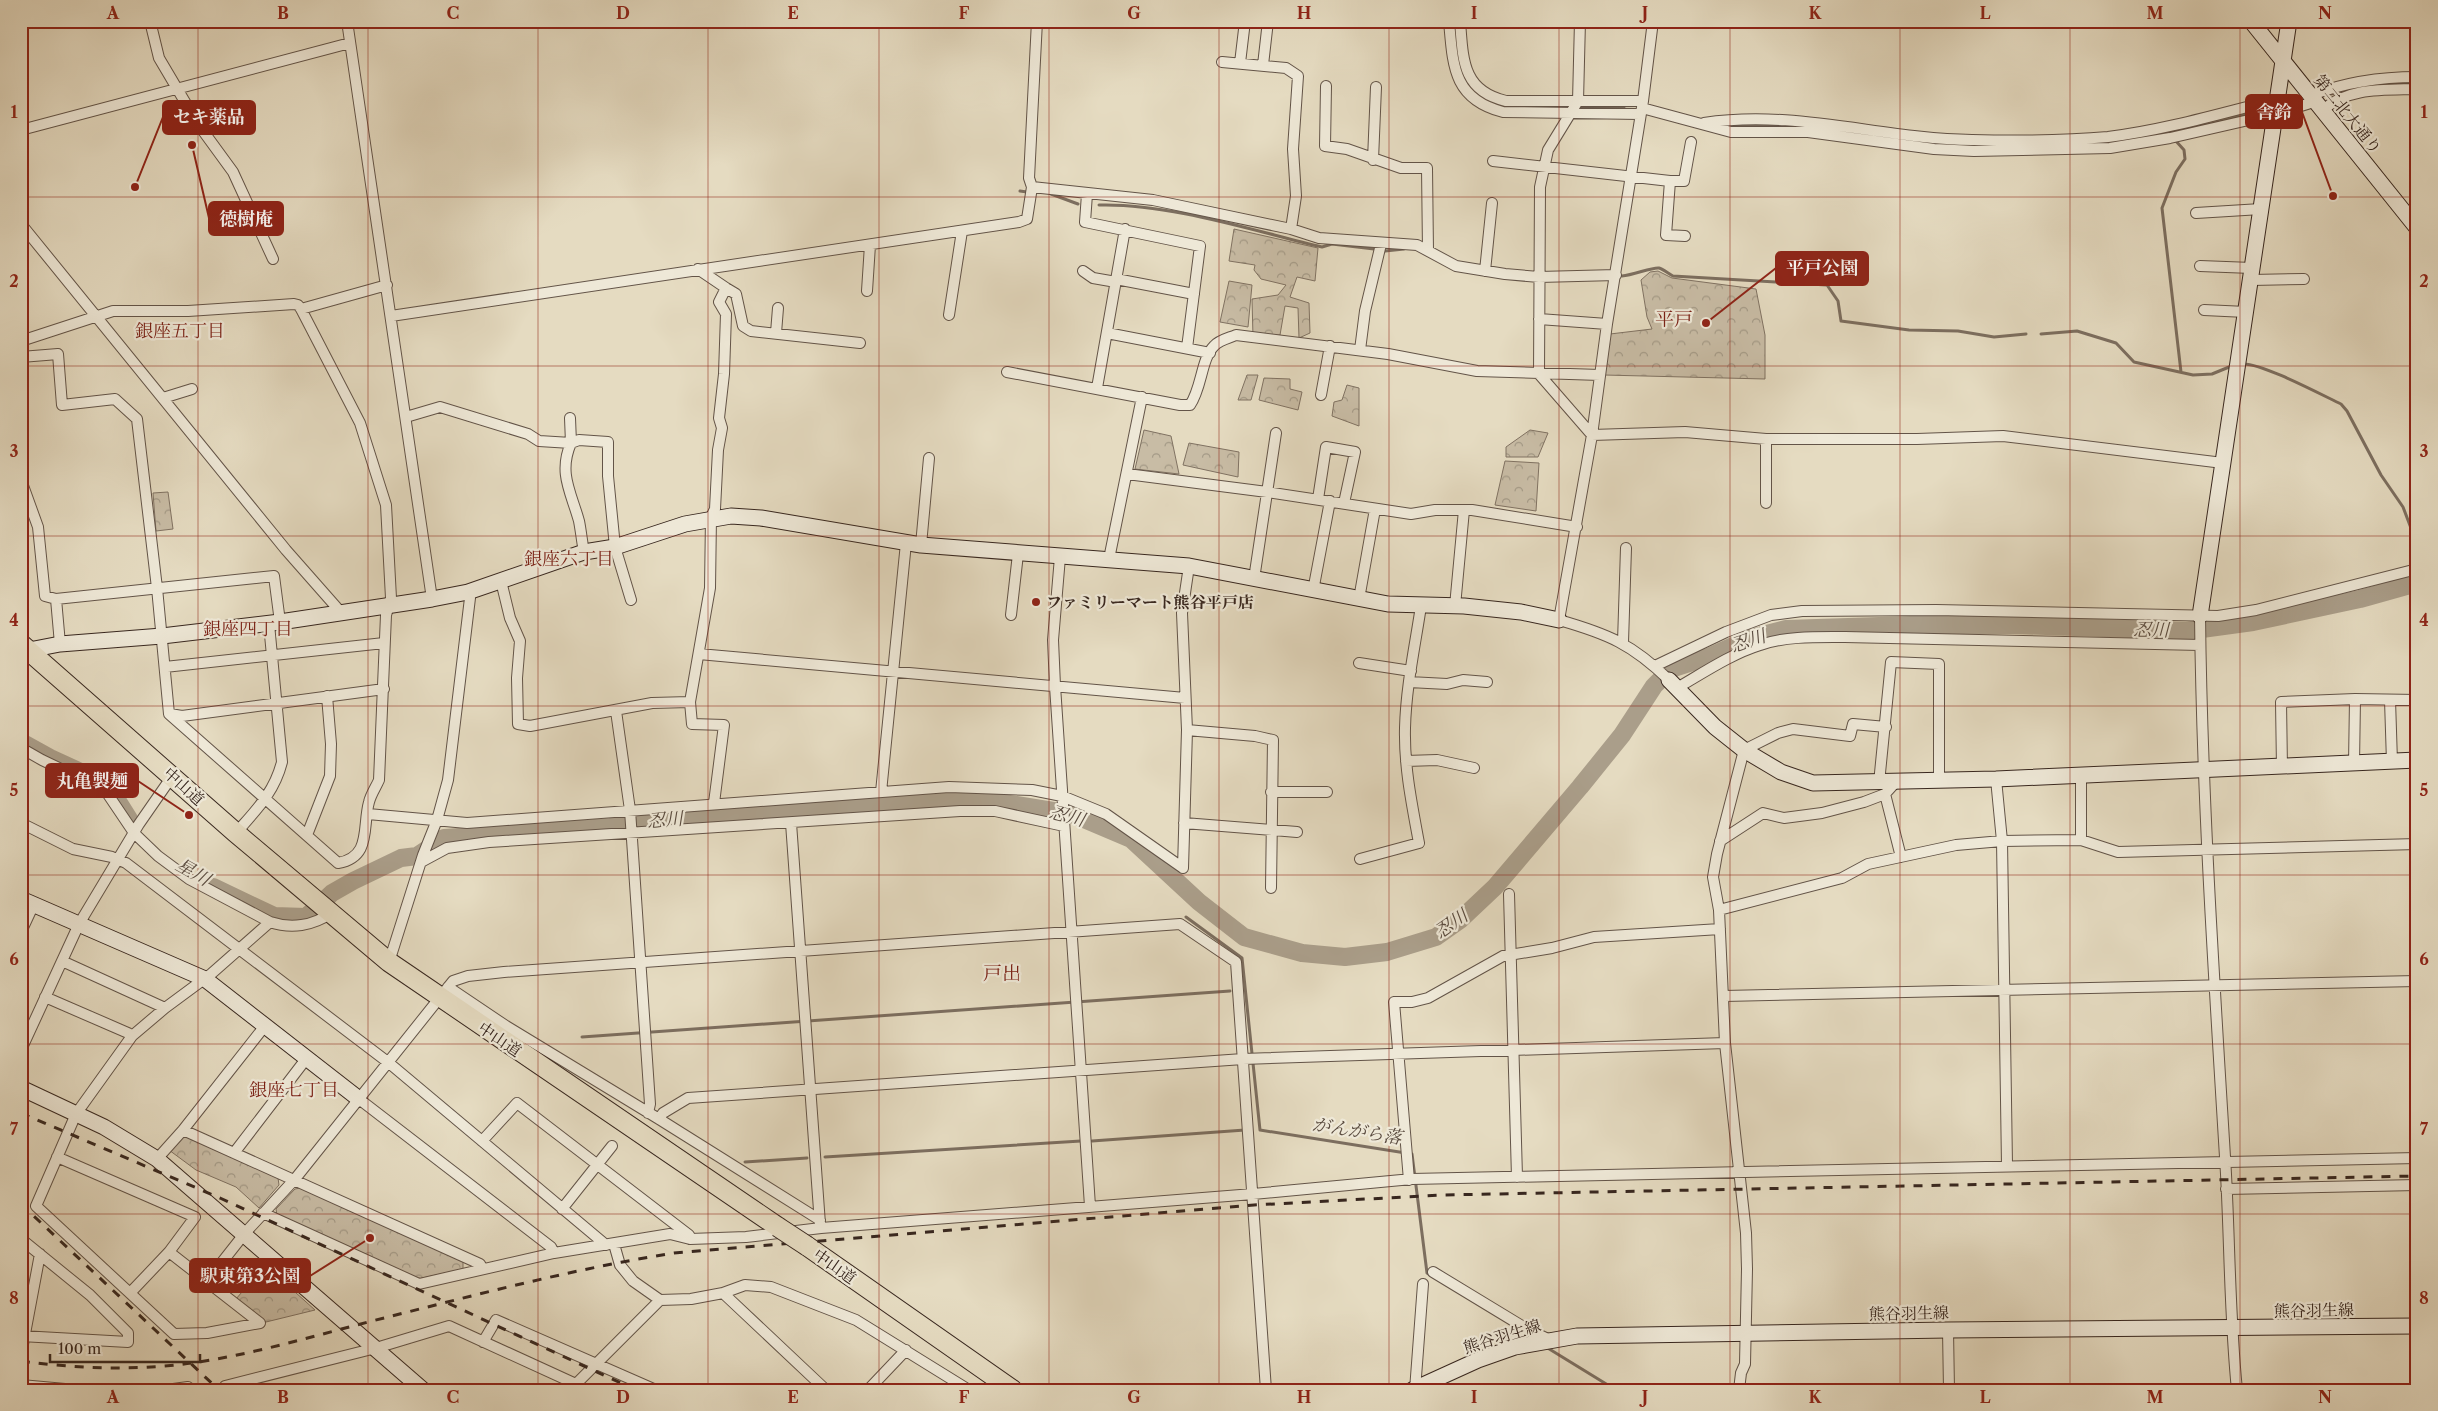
<svg xmlns="http://www.w3.org/2000/svg" width="2438" height="1411" viewBox="0 0 2438 1411" font-family="'Libre Caslon Text','Noto Serif JP',serif">
  <style>
    .forest { fill: url(#forest-crowns); stroke: #807262 }
    .lines { fill: none; stroke-linecap: round; stroke-linejoin: round }
    .stream { stroke: #7c6e5f; stroke-width: 3 }
    .river { stroke: #aa9e8a; stroke-width: 18 }
    .street-casing { stroke: #635448; stroke-width: 12 }
    .secondary-casing { stroke: #38271f; stroke-width: 17 }
    .highway-casing { stroke: #38271f; stroke-width: 21 }
    .street { stroke: #eee8d7; stroke-width: 10 }
    .secondary { stroke: #eee8d7; stroke-width: 15 }
    .highway { stroke: #e5dbc1; stroke-width: 19 }
    .rail { stroke: #38271f; stroke-width: 3; stroke-dasharray: 9 9; stroke-linecap: butt }
    .highway-bridge-casing { stroke: #38271f; stroke-width: 21; stroke-linecap: butt }
    .highway-bridge { stroke: #e5dbc1; stroke-width: 19 }
    .grid { fill: none; stroke: #8f2418; stroke-width: 1; stroke-opacity: 0.55 }
    .poi-dot { fill: #8f2418; stroke: #eee8d7; stroke-width: 2 }
    .labels { text-anchor: middle; dominant-baseline: central; stroke-width: 4.5; stroke-linejoin: round; paint-order: stroke }
    .street-label { font-size: 16px; fill: #38271f; stroke: #eee8d7 }
    .poi-label { font-size: 16px; font-weight: bold; fill: #38271f; stroke: #eee8d7; text-anchor: start }
    .neighbourhood-label { font-size: 18px; fill: #7a1f14; stroke: #eee8d7 }
    .water-label { font-size: 18px; font-style: italic; fill: #5a4b3f; stroke: #eee8d7 }
    .quarter-label { font-size: 19px; fill: #7a1f14; stroke: #eee8d7 }
    .leader { fill: none; stroke: #8f2418; stroke-width: 2 }
    .callout-dot { fill: #8f2418; stroke: #eee8d7; stroke-width: 2 }
    .callout { fill: #8f2418; stroke: #8f2418; stroke-width: 2 }
    .callout-label { font-size: 18px; text-anchor: middle; font-weight: bold; fill: #fff }
    .neatline { fill: none; stroke: #8f2418; stroke-width: 2 }
    .grid-label { font-size: 16px; text-anchor: middle; font-weight: bold; fill: #8f2418 }
  </style>
  <defs>
    <pattern id="forest-crowns" width="20" height="18" patternUnits="userSpaceOnUse" patternTransform="scale(1.25)"><rect width="20" height="18" fill="#c8bca5"/><path d="M2 6a3 3 0 1 1 6 0M12 15a3 3 0 1 1 6 0" fill="none" stroke="#a39986"/></pattern>
  </defs>
  <rect width="100%" height="100%" fill="#e5dbc1"/>
  <filter id="stains"><feTurbulence type="fractalNoise" baseFrequency=".004" numOctaves="4"/><feColorMatrix values="0 0 0 0 .2 0 0 0 0 .09 0 0 0 0 .02 0 0 0 .5 -.17"/></filter>
  <radialGradient id="worn" r=".72"><stop offset=".6" stop-color="#630" stop-opacity="0"/><stop offset="1" stop-color="#630" stop-opacity=".3"/></radialGradient>
  <path class="forest" d="M1234 229 1318 248 1315 281 1297 277 1290 297 1309 303 1310 333 1299 338 1298 308 1285 306 1280 335 1253 337 1252 299 1278 295 1286 285 1261 279 1254 270 1255 265 1229 261Z
    M1658 271 1672 278 1756 289 1765 335V379L1604 375 1610 334 1652 329 1647 317 1641 280 1650 272Z
    M1229 281 1252 285 1248 327 1220 322Z
    M1247 375H1258L1251 400H1238Z
    M1264 378 1290 379V389L1302 392 1298 410 1259 400Z
    M1347 385 1359 388V426L1332 416 1334 402 1342 400Z
    M1144 430 1171 436 1179 474 1135 469Z
    M1530 430 1548 433 1538 457H1506V447Z
    M1189 443 1239 452 1238 477 1183 465Z
    M1505 461 1539 463 1536 511 1495 505Z
    M168 492 173 529 156 531 153 493Z
    M182 1135 278 1178 279 1185 259 1208 236 1187 196 1170 169 1150Z
    M300 1188 463 1261V1269L418 1279 277 1216 276 1209 295 1189Z
    M265 1265 315 1310 266 1322 236 1299Z"/>
  <g class="lines">
    <path class="stream" d="M2378 85 2412 82
      M2331 94 2367 86
      M1500 106 1571 107
      M1577 107H1624
      M1733 125 1802 127
      M2139 137 2169 133 2268 109
      M2175 140 2184 150 2185 159 2176 172 2162 208 2181 372
      M1972 145H1988
      M1020 191 1027 192
      M1051 194 1078 204
      M1099 205C1168 203 1254 231 1322 247L1332 244 1374 249
      M1385 251 1404 249
      M1622 276C1634 275 1652 267 1659 268 1663 269 1669 274 1673 276L1827 285 1838 301 1841 321 1909 330 1958 331 1994 337 2026 334
      M2041 334 2077 331 2116 343 2134 362 2193 375 2212 374 2234 365
      M2242 364C2260 362 2322 395 2341 404L2347 411 2381 475 2403 507 2417 544
      M1198 903 1199 902
      M1186 917 1242 958 1260 1130 1412 1154 1427 1273 1430 1275
      M582 1037 1230 991
      M1092 1141 1245 1130
      M825 1157 1081 1141
      M745 1162 807 1158
      M1510 1324 1532 1338
      M1546 1347 1616 1390"/>
    <path class="river" d="M21 742 50 758 107 784 129 819
      M213 887 274 916 306 917 332 893 353 881 401 858 417 856 444 838 610 827 765 812 979 799 1072 814 1131 839 1199 902 1244 937 1302 953 1345 957 1387 952 1436 937 1460 920 1495 887 1580 787 1622 735 1654 686 1671 669 1711 656 1751 638 1786 629 1910 625H2015L2187 631 2253 622 2360 599 2417 583"/>
    <defs>
      <path id="street" d="M150 21 159 58 198 124 233 172 273 259
        M347 21 432 599
        M1449 21C1453 66 1453 99 1503 112L1640 114
        M1460 21C1463 59 1462 91 1506 101H1643
        M1580 21 1578 101 1548 150 1540 187 1539 374 1592 435 1685 432 1766 439H1917L2003 436 2223 463
        M1653 21 1643 101 1607 324 1592 435 1559 620C1608 634 1632 644 1669 680
        M2334 23 2335 21
        M1222 62 1286 68 1298 76 1293 149 1296 196 1291 229
        M1240 63 1245 21
        M1263 65 1268 21
        M1326 86 1325 146 1347 149 1401 168H1427L1428 251
        M2312 95C2346 82 2380 77 2417 77
        M1642 108 1731 132H1808L1934 149 1974 151 2110 148 2170 138 2275 114 2317 101
        M2323 110C2348 87 2384 90 2417 89
        M1704 123C1796 109 1882 139 1972 140 2016 141 2063 141 2108 137 2165 130 2222 113 2278 99
        M21 130 350 43
        M1373 160 1376 87
        M1493 161 1670 181 1666 235 1685 236
        M1670 181H1684L1691 142
        M1032 187 1153 200 1291 229 1319 238 1417 245 1456 266 1505 274 1539 277 1616 275
        M1087 194 1085 222 1200 246 1187 348
        M2196 213 2261 209
        M21 224 286 550 338 609V615
        M2200 266 2252 268
        M1083 271 1093 278 1116 282
        M1485 271 1492 203
        M1116 279 1194 294
        M2251 280 2304 279
        M726 288 736 294 743 326 751 331 860 343
        M867 291 870 245
        M301 309 387 285
        M2204 310 2246 312
        M949 315 962 231
        M391 316 1019 222 1027 219 1032 187 1029 178 1037 21
        M1539 319 1607 324
        M776 333 778 308
        M1107 333 1210 353
        M21 341 113 311H188L294 304 298 305 301 309 360 423 386 505 391 598 386 615 379 780C376 787 371 794 369 802 362 827 372 857 338 863L169 714 157 588 137 419 115 399 62 405 58 354 21 357
        M1360 350 1365 311 1381 244
        M1007 372 1180 405H1190C1202 388 1201 359 1214 346 1219 340 1229 338 1236 335L1388 354 1477 371 1600 375
        M1097 388 1125 229
        M1321 395 1330 346
        M163 398 192 389
        M406 417 440 407 528 434 539 441 571 443C558 473 571 492 579 521 581 531 582 542 584 552
        M570 418 571 443 579 440 608 442V476L615 547 631 600
        M1766 439V503
        M1127 474 1267 492 1411 514 1435 510H1472L1577 527
        M21 480 38 527 45 596 56 599 60 644
        M1318 499 1326 447 1355 452 1344 503
        M921 545 929 458
        M1060 557 1053 640 1055 686 1090 1206
        M1109 559 1142 397
        M1189 566 1182 613 1187 730 1255 736 1273 740 1271 888
        M1254 579 1276 433
        M501 581 510 618 520 641 517 678 518 724 530 726 652 703 690 702 710 588 711 517 715 509 718 450 722 428 719 418 724 374 726 314 719 302 726 288 698 269
        M1313 591 1330 501
        M56 599 274 576 280 622
        M1359 599 1375 509
        M1455 606 1464 510
        M1011 615 1018 554
        M2200 616C2202 796 2214 977 2225 1157 2230 1234 2229 1312 2237 1390
        M1623 642 1626 548
        M699 654 1185 698
        M1359 663 1411 671
        M1655 666 1726 632 1771 615 1802 611 1936 610 2218 616 2256 610 2417 569
        M165 667 384 643
        M1409 682 1447 684 1463 680 1487 682
        M1677 688C1703 673 1731 654 1760 645 1786 636 1817 637 1845 637L2200 645
        M2390 700 2392 762
        M690 702 692 724 724 725 714 803
        M616 711 630 810 650 1104 648 1113
        M170 714 182 716 384 689
        M21 748 42 760 105 790 134 833 158 856 189 879 270 922
        M1406 761 1437 760 1474 768
        M2354 764 2355 699
        M2282 768 2281 702 2355 699 2417 700
        M2081 775V840
        M1996 779 2002 841 2007 1165
        M1879 783 1891 662 1939 664V781
        M881 792 906 543
        M1271 792H1327
        M1885 794 1901 857
        M368 814 467 823 949 787 1032 790 1062 796 1106 814 1183 868
        M21 823 73 849 112 857 126 863 389 1063 606 1245
        M791 823 820 1224
        M1184 823 1297 832
        M236 833C256 810 274 793 282 762L269 624
        M307 835 330 776 331 744 327 696
        M1720 841 1763 813 1784 818 1822 813 1864 802 1885 794 1895 783
        M1360 859 1419 843C1412 805 1404 767 1405 728 1406 687 1415 646 1421 606
        M421 862 447 848 489 842 960 811H995L1064 826
        M1183 868 1187 730
        M1509 894 1517 1177
        M1719 910 1842 878 1868 864 1956 845 2002 841 2081 840 2118 852 2417 844
        M21 932 34 904
        M62 961 165 1008
        M389 962 423 855 437 820 448 780 470 598 468 592
        M448 987 506 1026 659 1119 820 1220
        M1724 996 2417 981
        M45 997 128 1033 132 1036
        M21 1050 79 924 139 824 173 775
        M359 1099 551 1247 554 1253 670 1234 690 1239 746 1237 821 1228 1253 1194 1412 1179 2417 1158
        M659 1119 663 1113 688 1098 1243 1059 1725 1043
        M183 1130 480 1264 482 1268
        M482 1141 517 1103 689 1235 690 1239
        M234 1153 306 1059
        M57 1157 195 1217 169 1252 130 1293
        M157 1159 183 1130 264 1027
        M1409 1180 1394 1002H1412L1428 998 1503 956 1552 948 1594 937 1720 929
        M2226 1189 2417 1185
        M562 1209 612 1146
        M263 1213 419 1284 554 1253
        M21 1239 90 1295 128 1333V1342L21 1336
        M614 1244 620 1265 633 1281 660 1300 691 1299 723 1293 745 1285 771 1287 856 1320 969 1390
        M169 1252 260 1323 207 1333 174 1334 36 1206 76 1114 132 1036 165 1008 211 974 270 922C291 929 313 926 331 913
        M1433 1272 1527 1329 1550 1340
        M208 1280 245 1233 295 1179 453 981 468 976 504 972 1180 924 1236 962 1266 1390
        M723 1293 826 1390
        M21 1294 31 1299
        M1948 1330 1949 1390
        M483 1342 496 1320 656 1390
        M21 1355 40 1254
        M576 1384 660 1300
        M21 1385 76 1390
        M166 1390 188 1387 191 1390
        M229 1390 225 1386 376 1348 449 1326 589 1390
        M868 1390 906 1350
        M1415 1390 1423 1284
        M1739 1390 1741 1373 1745 1364 1747 1269 1746 1233 1725 1043 1719 910 1713 877 1717 854 1744 750 1778 733 1793 729 1850 736 1853 724 1886 727"/>
      <path id="secondary" d="M2251 21 2417 228
        M2200 616 2289 21
        M29 650 60 644 162 636 280 622 432 599 468 592 584 552 615 547 685 524 731 516 761 518 921 545 1189 566 1388 604 1464 606 1521 612 1559 620
        M1669 680 1715 727 1744 750 1781 772 1813 783 1996 779 2417 760
        M21 899 205 979 359 1099
        M21 1088 104 1127 157 1159 423 1390
        M1412 1390 1478 1360 1515 1347 1577 1336 1948 1330 2417 1326"/>
      <path id="highway" d="M21 644 236 833 389 962 778 1227
        M807 1246 1013 1390"/>
    </defs>
    <use href="#street" class="street-casing"/>
    <use href="#secondary" class="secondary-casing"/>
    <use href="#highway" class="highway-casing"/>
    <use href="#street" class="street"/>
    <use href="#secondary" class="secondary"/>
    <use href="#highway" class="highway"/>
    <path class="rail" d="M21 1113 220 1198 636 1390
      M21 1204 219 1390
      M21 1361C78 1369 142 1371 199 1362 257 1353 314 1336 372 1321 472 1296 572 1269 674 1253L1254 1205 1442 1195 2417 1176"/>
    <defs>
      <path id="highway-bridge" d="M778 1227 807 1246"/>
    </defs>
    <use href="#highway-bridge" class="highway-bridge-casing"/>
    <use href="#highway-bridge" class="highway-bridge"/>
  </g>
  <path class="grid" d="M198 21V1390M368 21V1390M538 21V1390M708 21V1390M879 21V1390M1049 21V1390M1219 21V1390M1389 21V1390M1559 21V1390M1730 21V1390M1900 21V1390M2070 21V1390M2240 21V1390M21 197H2417M21 366H2417M21 536H2417M21 706H2417M21 875H2417M21 1044H2417M21 1214H2417"/>
  <circle class="poi-dot" cx="1036" cy="602" r="5"/>
  <g class="labels">
    <g class="street-label">
      <text transform="translate(2348 114) rotate(51)">第二北大通り</text>
      <text transform="translate(184 786) rotate(42)">中山道</text>
      <text transform="translate(500 1039) rotate(34)">中山道</text>
      <text transform="translate(835 1266) rotate(35)">中山道</text>
      <text transform="translate(2314 1310) rotate(-1)">熊谷羽生線</text>
      <text transform="translate(1909 1313) rotate(-1)">熊谷羽生線</text>
      <text transform="translate(1502 1336) rotate(-17)">熊谷羽生線</text>
    </g>
    <g class="poi-label">
      <text x="1046" y="602">ファミリーマート熊谷平戸店</text>
    </g>
    <g class="neighbourhood-label">
      <text x="180" y="331">銀座五丁目</text>
      <text x="569" y="559">銀座六丁目</text>
      <text x="248" y="629">銀座四丁目</text>
      <text x="294" y="1090">銀座七丁目</text>
    </g>
    <g class="water-label">
      <text transform="translate(2151 630) rotate(1)">忍川</text>
      <text transform="translate(1748 641) rotate(-19)">忍川</text>
      <text transform="translate(1067 816) rotate(15)">忍川</text>
      <text transform="translate(665 820) rotate(-5)">忍川</text>
      <text transform="translate(193 872) rotate(30)">星川</text>
      <text transform="translate(1451 924) rotate(-35)">忍川</text>
      <text transform="translate(1357 1131) rotate(9)">がんがら落</text>
    </g>
    <g class="quarter-label">
      <text x="1674" y="319">平戸</text>
      <text x="1002" y="973">戸出</text>
    </g>
  </g>
  <path class="leader" d="M2333 196L2302 112M135 187L163 117M192 145L209 218M1706 323L1776 268M189 815L138 781M370 1238L310 1276"/>
  <g class="callout-dot">
    <circle cx="2333" cy="196" r="5"/>
    <circle cx="135" cy="187" r="5"/>
    <circle cx="192" cy="145" r="5"/>
    <circle cx="1706" cy="323" r="5"/>
    <circle cx="189" cy="815" r="5"/>
    <circle cx="370" cy="1238" r="5"/>
  </g>
  <g class="callout">
    <rect x="2246" y="95" width="56" height="33" rx="5"/>
    <rect x="163" y="101" width="92" height="33" rx="5"/>
    <rect x="209" y="202" width="74" height="33" rx="5"/>
    <rect x="1776" y="252" width="92" height="33" rx="5"/>
    <rect x="46" y="764" width="92" height="33" rx="5"/>
    <rect x="190" y="1259" width="120" height="33" rx="5"/>
  </g>
  <g class="callout-label">
    <text x="2274" y="118">舎鈴</text>
    <text x="209" y="123">セキ薬品</text>
    <text x="246" y="225">徳樹庵</text>
    <text x="1822" y="274">平戸公園</text>
    <text x="92" y="787">丸亀製麺</text>
    <text x="250" y="1282">駅東第3公園</text>
  </g>
  <rect width="2438" height="1411" fill="none" stroke="#e5dbc1" stroke-width="55"/>
  <path d="M50 1354v8h150v-8" fill="none" stroke="#38271f" stroke-width="2.5"/>
  <text x="58" y="1354" font-size="15" fill="#38271f" stroke="#eee8d7" stroke-width="4" paint-order="stroke">100 m</text>
  <rect x="28" y="28" width="2382" height="1356" class="neatline"/>
  <g class="grid-label">
    <text x="113" y="19">A</text>
    <text x="283" y="19">B</text>
    <text x="453" y="19">C</text>
    <text x="623" y="19">D</text>
    <text x="793" y="19">E</text>
    <text x="964" y="19">F</text>
    <text x="1134" y="19">G</text>
    <text x="1304" y="19">H</text>
    <text x="1474" y="19">I</text>
    <text x="1645" y="19">J</text>
    <text x="1815" y="19">K</text>
    <text x="1985" y="19">L</text>
    <text x="2155" y="19">M</text>
    <text x="2325" y="19">N</text>
    <text x="14" y="118">1</text>
    <text x="2424" y="118">1</text>
    <text x="14" y="287">2</text>
    <text x="2424" y="287">2</text>
    <text x="14" y="457">3</text>
    <text x="2424" y="457">3</text>
    <text x="14" y="626">4</text>
    <text x="2424" y="626">4</text>
    <text x="14" y="796">5</text>
    <text x="2424" y="796">5</text>
    <text x="14" y="965">6</text>
    <text x="2424" y="965">6</text>
    <text x="14" y="1135">7</text>
    <text x="2424" y="1135">7</text>
    <text x="14" y="1304">8</text>
    <text x="2424" y="1304">8</text>
    <text x="113" y="1403">A</text>
    <text x="283" y="1403">B</text>
    <text x="453" y="1403">C</text>
    <text x="623" y="1403">D</text>
    <text x="793" y="1403">E</text>
    <text x="964" y="1403">F</text>
    <text x="1134" y="1403">G</text>
    <text x="1304" y="1403">H</text>
    <text x="1474" y="1403">I</text>
    <text x="1645" y="1403">J</text>
    <text x="1815" y="1403">K</text>
    <text x="1985" y="1403">L</text>
    <text x="2155" y="1403">M</text>
    <text x="2325" y="1403">N</text>
  </g>
  <rect width="100%" height="100%" filter="url(#stains)"/>
  <rect width="100%" height="100%" fill="url(#worn)"/>
</svg>
